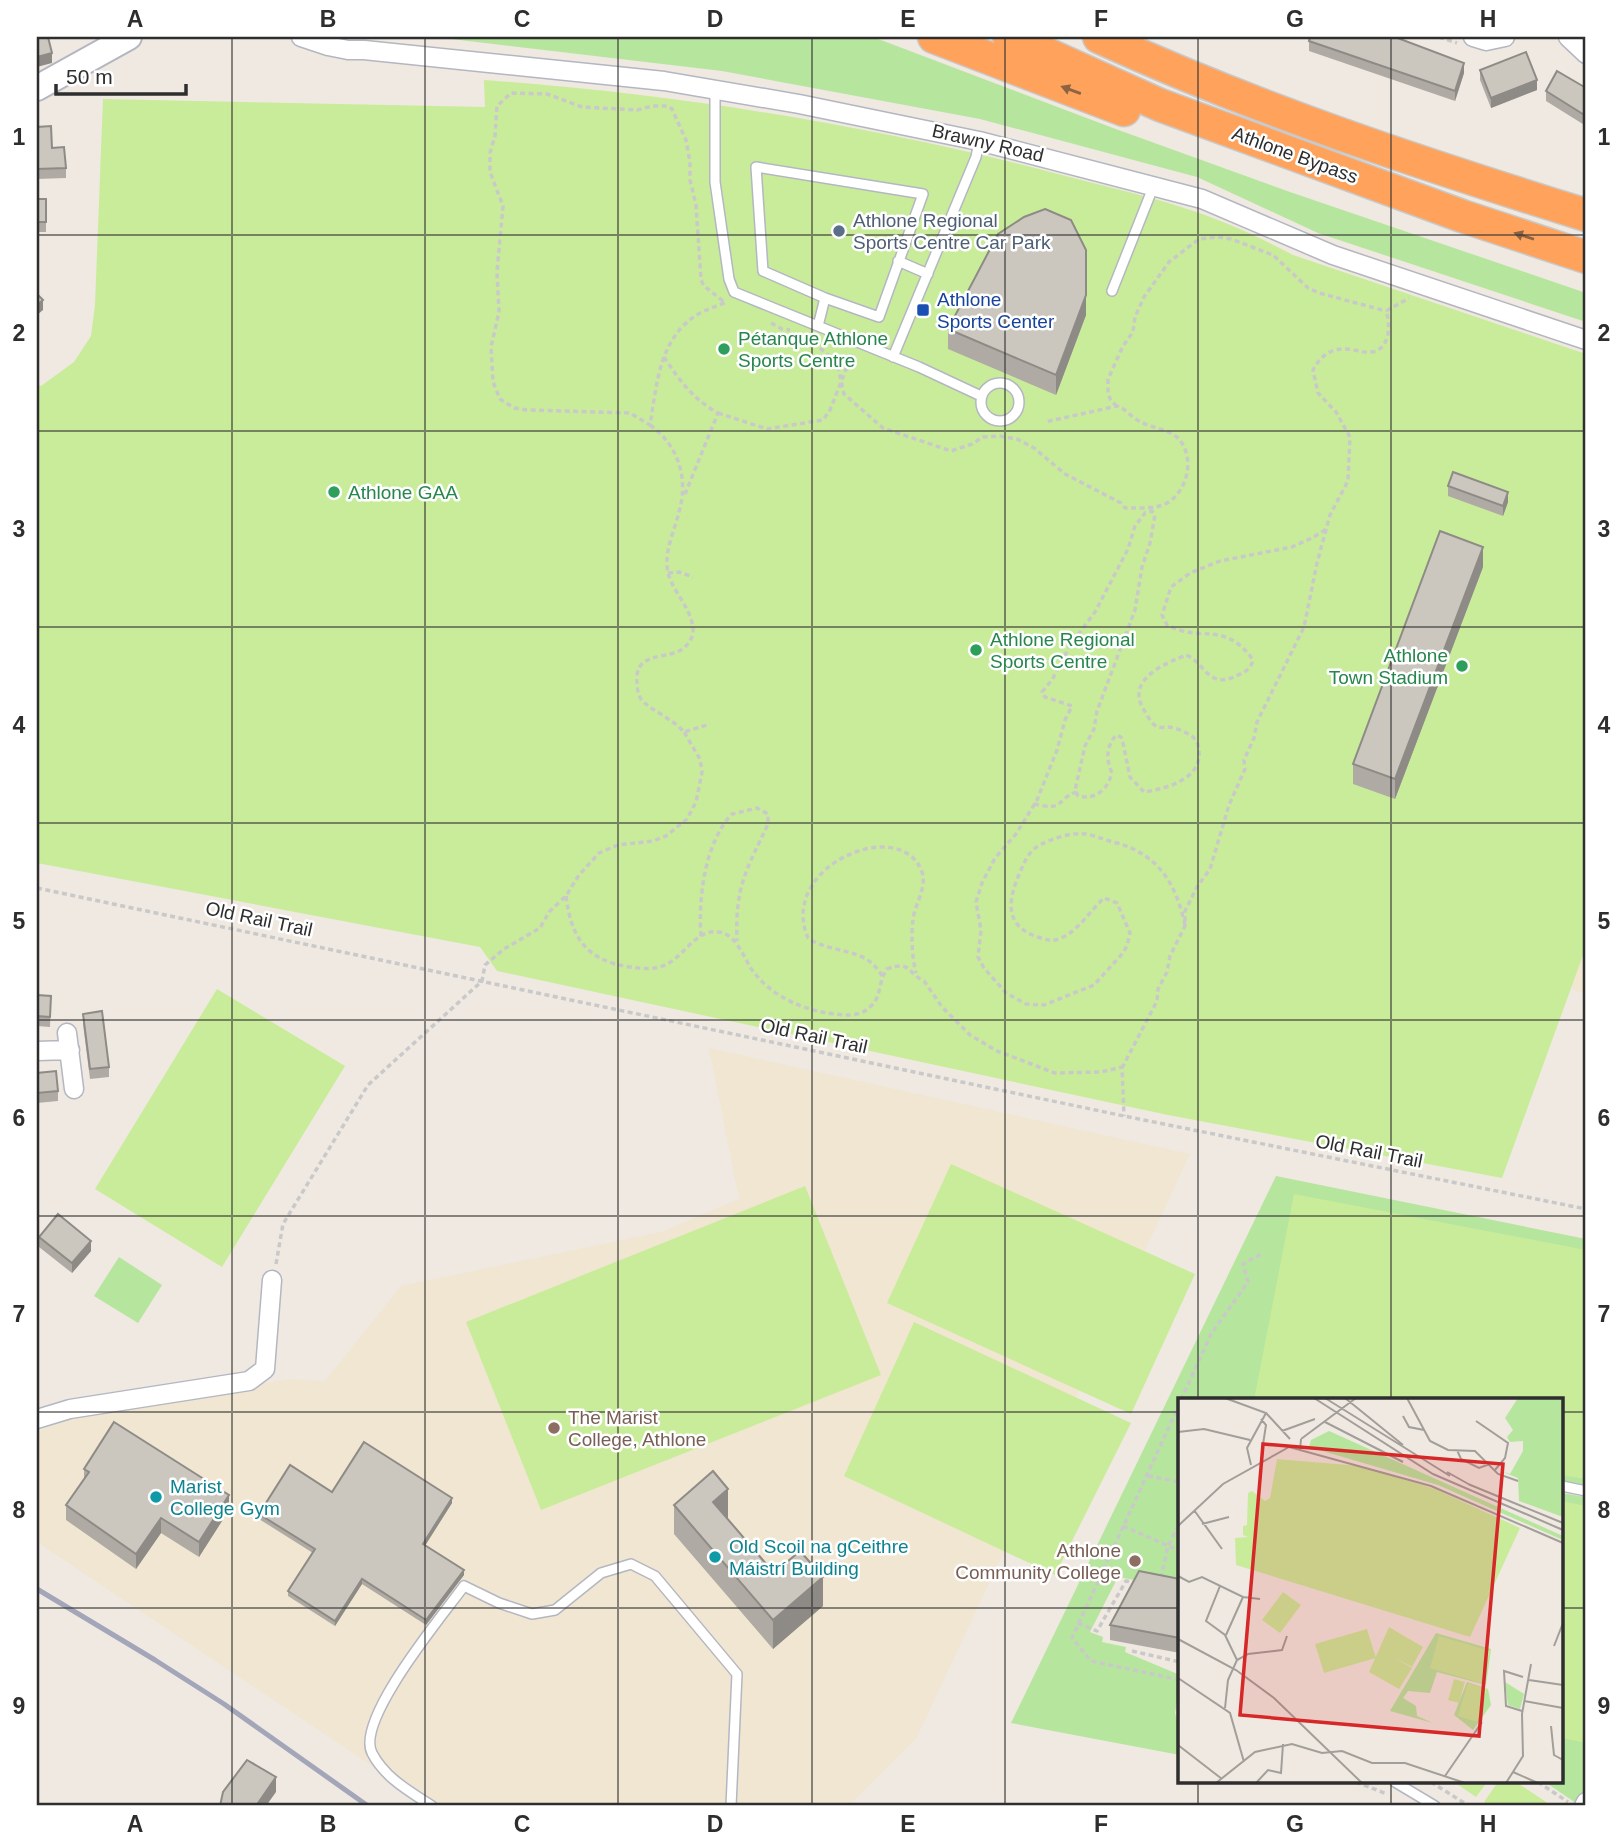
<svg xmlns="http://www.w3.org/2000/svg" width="1623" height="1843" viewBox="0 0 1623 1843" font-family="Helvetica,sans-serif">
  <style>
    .education { fill: #f0e6d1 }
    .green { fill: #b6e59e }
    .pitch { fill: #c9ec9a }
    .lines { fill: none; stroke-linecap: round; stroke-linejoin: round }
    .lane-casing { stroke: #b4b7c1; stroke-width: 12 }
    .street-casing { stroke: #b4b7c1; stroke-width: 21 }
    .secondary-casing { stroke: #b4b7c1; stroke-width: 28 }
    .highway-casing { stroke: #c9c9c9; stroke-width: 35 }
    .path { stroke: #c9c9c9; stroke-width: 3.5; stroke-dasharray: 5 3.5; stroke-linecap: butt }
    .lane { stroke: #fff; stroke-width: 9 }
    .street { stroke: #fff; stroke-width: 18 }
    .secondary { stroke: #fff; stroke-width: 24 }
    .highway { stroke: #ffa35c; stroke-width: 32 }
    .rail { stroke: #a3a6b8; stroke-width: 5 }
    .wall { fill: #afaba4 }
    .shaded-wall { fill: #8e8b86 }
    .building { fill: #cbc7bf; stroke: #8e8b86; stroke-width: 2 }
    .oneway { fill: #8c6343 }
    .grid { fill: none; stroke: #2e2e2e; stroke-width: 2; stroke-opacity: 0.55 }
    .service-dot { fill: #5c6f8a; stroke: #fff; stroke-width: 2.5 }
    .transit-dot { fill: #1a4fb4; stroke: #fff; stroke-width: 2.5 }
    .leisure-dot { fill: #2e9e5b; stroke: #fff; stroke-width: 2.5 }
    .education-dot { fill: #8d6e63; stroke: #fff; stroke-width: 2.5 }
    .culture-dot { fill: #0f9aa8; stroke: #fff; stroke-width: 2.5 }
    .labels { text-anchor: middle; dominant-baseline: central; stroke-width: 5; stroke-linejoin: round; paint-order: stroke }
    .street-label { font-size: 19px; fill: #2e2e2e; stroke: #fff }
    .service-label { font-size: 19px; fill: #4e5e75; stroke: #fff; text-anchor: start }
    .transit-label { font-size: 19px; fill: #164399; stroke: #fff; text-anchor: start }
    .leisure-label { font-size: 19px; fill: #27864d; stroke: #fff; text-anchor: start }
    .education-label { font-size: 19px; fill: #785e54; stroke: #fff; text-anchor: start }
    .culture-label { font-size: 19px; fill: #0d838f; stroke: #fff; text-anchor: start }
    .inset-road { fill: none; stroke: #a29e99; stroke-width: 2 }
    .view { fill: #d62828; fill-opacity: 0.15; stroke: #d62828; stroke-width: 3.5 }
    .inset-edge { fill: none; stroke: #2e2e2e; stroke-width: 3.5 }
    .neatline { fill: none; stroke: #2e2e2e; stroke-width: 2.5 }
    .grid-label { font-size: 23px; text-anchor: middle; font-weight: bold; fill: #2e2e2e }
  </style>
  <rect width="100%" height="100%" fill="#efe9e1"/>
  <path class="education" d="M1586 947V994L1571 989Z
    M709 1048 1190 1154 916 1739 848 1806H432L37 1542V1434L54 1422 288 1379 325 1381 401 1286 661 1232 739 1199Z"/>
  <path class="green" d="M435 37H873L1113 128 1290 192 1586 293V322L1318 233 1197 177 980 119 722 71Z
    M1276 1176 1586 1239V1487L1562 1482V1400H1180V1588L1118 1577 1090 1632 1103 1637 1102 1642 1126 1647 1125 1652 1180 1675 1177 1684 1180 1687 1175 1713 1180 1732V1755L1011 1723Z
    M119 1257 162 1285 138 1323 94 1296Z
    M1562 1493 1586 1497V1786L1576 1803 1545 1782H1562Z"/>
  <path class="pitch" d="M484 80C677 94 871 125 1058 174 1099 185 1141 194 1181 207 1220 219 1257 236 1293 255L1586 354V947L1502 1178 1168 1115 497 971 480 947 37 863V384L41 386 74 362 91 336 95 305 103 99 485 107Z
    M217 989 345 1066 222 1267 95 1189Z
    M951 1164 1195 1274 1131 1414 887 1303Z
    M805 1186 881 1375 541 1510 466 1322Z
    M1294 1194 1586 1250V1479L1562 1475V1400H1254Z
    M914 1322 1131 1423 1055 1575 844 1476Z
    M1562 1501 1586 1506V1743L1562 1738Z
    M1454 1782H1487L1476 1797Z
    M1498 1782H1516L1552 1806H1490L1484 1802Z"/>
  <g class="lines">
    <defs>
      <path id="lane" d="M715 89V182L729 279 734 292 919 367 981 396
        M898 261 928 274
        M1112 291 1154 185
        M818 326 825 298 763 271 756 167 923 194 879 317 825 298
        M893 357 976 157 979 141
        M981 402a19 19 0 1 1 38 0a19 19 0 1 1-38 0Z
        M1562 1486 1586 1491
        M1395 1782 1435 1806
        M432 1806C409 1791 385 1778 372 1753 355 1720 443 1615 464 1586L499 1603 532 1614 555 1610 601 1573 631 1564 655 1576 737 1674 731 1806"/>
      <path id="street" d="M301 37 328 46 348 50H364L664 81 799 104 979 141 1202 199 1333 255 1586 340
        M1473 37 1486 41 1505 37
        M1568 37 1586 54
        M67 1033 74 1089
        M37 1051 70 1050
        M37 1419 70 1409 249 1381 265 1369 272 1280
        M1584 1806 1586 1802"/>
      <path id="secondary" d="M37 88 129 37"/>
      <path id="highway" d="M934 37 1124 110
        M1009 37 1160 105 1462 216 1586 257
        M1099 37C1256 109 1422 164 1586 215"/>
    </defs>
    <use href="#lane" class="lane-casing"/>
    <use href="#street" class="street-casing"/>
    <use href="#secondary" class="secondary-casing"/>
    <use href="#highway" class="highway-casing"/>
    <path class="path" d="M1439 37 1457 43
      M723 301 704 286 701 280 696 205 690 180V162L686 140 672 109 668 106H653L637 110 582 107 547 94 511 93 497 106 495 136 490 153V172L503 206 497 272 499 312 491 347 493 382 500 399 514 408 527 410 630 413 650 425C657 384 659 336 700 313 708 309 717 306 726 302
      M771 323 782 329 790 330
      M807 337 834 360 838 367 844 394 883 428 951 451 972 444 983 437 999 436 1017 439 1034 448 1065 474 1121 503 1125 508C1137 508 1151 509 1163 505 1187 495 1196 459 1179 439 1169 429 1151 428 1139 421 1131 417 1126 409 1117 406L1045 422
      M664 357C679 380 694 400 718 413L685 494
      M1117 406 1111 401 1108 394V379L1123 346 1133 332 1135 317 1144 297 1169 262 1199 239 1218 237 1231 239 1273 255 1308 288 1319 293 1386 311
      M718 413 767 429 823 420 830 410 852 354
      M650 425C678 445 689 478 679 512 675 529 666 547 667 565 668 591 695 607 693 635 690 641 686 648 679 651 662 659 634 653 637 683 637 688 638 694 641 699 648 709 672 718 684 732L710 724
      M668 573 679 572 693 577
      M1034 804C1066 811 1054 801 1076 792
      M37 888 1124 1116 1586 1209
      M566 896C571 938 587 961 630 967 643 969 656 970 667 964 685 955 697 928 719 932 739 935 744 962 756 975 775 998 806 1011 835 1014 847 1016 861 1016 870 1007 882 997 878 981 887 969 911 960 907 973 924 981L942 1007 970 1035 997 1051 1055 1073 1101 1072 1122 1067 1124 1116
      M1185 925C1176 884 1159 855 1117 843 1107 841 1097 836 1086 834 1072 832 1053 838 1040 845 1030 850 1025 860 1021 870 1008 899 1002 927 1041 938 1049 940 1053 942 1061 938 1078 931 1090 911 1104 898L1117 903 1130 933 1127 946 1122 954 1094 985 1044 1005 1026 1004 1006 993 984 968 978 957 981 930 976 902 982 883 995 858 1016 834 1037 800 1057 750 1065 720 1072 706 1045 697 1042 692 1052 680 1071 644 1095 612 1128 549 1135 526 1145 513 1152 511 1155 515 1150 543 1142 567 1135 610 1097 711 1094 729 1085 746 1075 790 1078 796C1096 800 1107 790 1112 773 1106 759 1106 747 1116 735L1121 737 1123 743 1130 777 1144 792C1164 789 1202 780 1199 751 1199 746 1197 741 1193 737 1186 732 1177 728 1168 727 1165 727 1161 728 1158 727 1152 725 1147 715 1144 710 1125 680 1164 664 1186 655 1205 662 1208 691 1238 675 1246 672 1251 668 1253 660 1225 620 1201 643 1167 625L1162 615 1171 587 1190 573 1220 561 1292 547 1312 538 1328 528
      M701 936C698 898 705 842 732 814L757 808 768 814V824C746 871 735 886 737 941
      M882 976C866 946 833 955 808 938 777 866 901 814 922 872 927 888 915 904 913 919 911 936 912 957 916 973
      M1122 1068 1157 1001 1158 989 1167 972 1170 956 1185 926V911L1197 887 1210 869 1229 805 1245 769 1244 760 1254 738 1257 722 1304 627 1317 563 1330 515 1348 481 1350 437 1336 412 1318 393 1313 370C1322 353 1335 346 1354 350 1360 351 1365 353 1371 352 1390 350 1391 325 1386 311L1409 298
      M276 1264 283 1224 368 1085 482 981 485 965 504 949 540 928 549 912 566 896 579 875 599 853 618 845 653 841 666 836 687 819 696 802 702 772 700 759 684 732
      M1181 1400 1211 1334 1248 1282 1243 1264 1261 1254
      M1180 1403 1072 1638 1091 1661 1180 1680
      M1148 1476 1180 1482
      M1123 1526 1180 1551
      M1161 1578 1168 1546 1180 1522
      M1078 1623 1097 1631 1126 1581 1137 1583
      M1132 1651 1180 1662
      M1356 1782 1387 1794
      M1431 1782 1469 1806
      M1538 1782 1568 1802"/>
    <use href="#lane" class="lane"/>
    <use href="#street" class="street"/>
    <use href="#secondary" class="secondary"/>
    <use href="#highway" class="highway"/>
    <path class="rail" d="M37 1589 155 1660 224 1704 368 1806"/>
  </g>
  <path class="wall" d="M1309 41 1464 73 1455 101 1309 51Z
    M1480 70 1537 90 1491 108 1480 80Z
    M1586 88V126L1546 101V91Z
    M37 127 66 168V178L37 179Z
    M37 199H46V232H37Z
    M1086 315 1056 395 948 349V329Z
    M1448 486 1508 502 1503 516 1448 496Z
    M1483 567 1395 799 1353 784V764Z
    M37 995 51 996 50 1027 37 1026Z
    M83 1014 109 1067V1077L90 1079 83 1024Z
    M37 1073 58 1091V1101L37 1103Z
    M39 1237 91 1251 72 1273 39 1247Z
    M84 1469 229 1510 199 1557 161 1533 136 1569 66 1520V1505L84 1479Z
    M332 1492 452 1503 425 1545 464 1575 426 1625 362 1584 335 1626 288 1596V1591L313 1553 259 1519V1514Z
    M674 1505 728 1518V1519L774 1573 823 1606 773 1649 674 1534Z
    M1180 1579V1653L1110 1640V1625Z"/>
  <path class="shaded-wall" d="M52 53V63L37 67V57Z
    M1464 63V73L1455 101V91Z
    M1537 80V90L1491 108V98Z
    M1086 295V315L1056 395V375Z
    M43 300V310L37 315V305Z
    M1508 492V502L1503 516V506Z
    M1483 547V567L1395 799V779Z
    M91 1241V1251L72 1273V1263Z
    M728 1489V1518L713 1531V1502Z
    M229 1495V1510L199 1557V1542Z
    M452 1498V1503L423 1549V1544Z
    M161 1518V1533L136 1569V1554Z
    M464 1570V1575L426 1625V1620Z
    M823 1577V1606L773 1649V1620Z
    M362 1579V1584L335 1626V1621Z
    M276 1777V1792L266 1806H256Z"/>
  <path class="building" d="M37 37H48L52 53 37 57Z
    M1310 37H1395L1464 63 1455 91 1309 41Z
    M1526 52 1537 80 1491 98 1480 70Z
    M1557 71 1586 88V116L1546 91Z
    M51 126 52 148 64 147 66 168 37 169V127Z
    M37 199H46V222H37Z
    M1045 209 1071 220 1086 250V295L1056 375 948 329 998 234 1024 217Z
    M37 294 43 300 37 305Z
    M1453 472 1508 492 1503 506 1448 486Z
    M1440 531 1483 547 1395 779 1353 764Z
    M37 995 51 996 50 1017 37 1016Z
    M102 1011 109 1067 90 1069 83 1014Z
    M56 1071 58 1091 37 1093V1073Z
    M58 1214 91 1241 72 1263 39 1237Z
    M114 1422 229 1495 199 1542 161 1518 136 1554 66 1505 89 1472 84 1469Z
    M364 1442 452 1498 423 1544 464 1570 426 1620 362 1579 335 1621 288 1591 315 1549 259 1514 290 1465 332 1492Z
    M713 1471 728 1489 713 1502 774 1573 800 1551 823 1577 773 1620 674 1505Z
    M1139 1571 1180 1579V1638L1110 1625Z
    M247 1760 276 1777 256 1806H220L223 1792Z"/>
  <defs><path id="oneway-solid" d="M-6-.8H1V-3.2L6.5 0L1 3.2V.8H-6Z" transform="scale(1.75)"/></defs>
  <g class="oneway">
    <use href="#oneway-solid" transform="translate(1071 90) rotate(-160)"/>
    <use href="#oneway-solid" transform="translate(1524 236) rotate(-162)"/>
  </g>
  <path class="grid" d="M232 37V1806M425 37V1806M618 37V1806M812 37V1806M1005 37V1806M1198 37V1400M1391 37V1400M37 235H1586M37 431H1586M37 627H1586M37 823H1586M37 1020H1586M37 1216H1586M37 1412H1180M1562 1412H1586M37 1608H1180M1562 1608H1586M1198 1782V1806M1391 1782V1806"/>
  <circle class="service-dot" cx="839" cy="231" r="7"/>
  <rect class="transit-dot" x="916" y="303" width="14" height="14" rx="3.5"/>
  <g class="leisure-dot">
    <circle cx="724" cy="349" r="7"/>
    <circle cx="334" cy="492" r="7"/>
    <circle cx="976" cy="650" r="7"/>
    <circle cx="1462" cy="666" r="7"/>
  </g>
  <g class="education-dot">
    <circle cx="554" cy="1428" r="7"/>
    <circle cx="1135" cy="1561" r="7"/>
  </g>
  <g class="culture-dot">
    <circle cx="156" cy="1497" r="7"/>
    <circle cx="715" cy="1557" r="7"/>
  </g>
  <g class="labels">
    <g class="street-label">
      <text transform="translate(988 143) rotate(13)">Brawny Road</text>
      <text transform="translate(1295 155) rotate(20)">Athlone Bypass</text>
      <text transform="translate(259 919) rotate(12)">Old Rail Trail</text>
      <text transform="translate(814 1036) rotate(12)">Old Rail Trail</text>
      <text transform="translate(1369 1151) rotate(11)">Old Rail Trail</text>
    </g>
    <g class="service-label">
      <text x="853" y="220">Athlone Regional<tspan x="853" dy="22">Sports Centre Car Park</tspan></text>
    </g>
    <g class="transit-label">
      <text x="937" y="299">Athlone<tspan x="937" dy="22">Sports Center</tspan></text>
    </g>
    <g class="leisure-label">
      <text x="738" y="338">Pétanque Athlone<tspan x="738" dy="22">Sports Centre</tspan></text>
      <text x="348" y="492">Athlone GAA</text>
      <text x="990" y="639">Athlone Regional<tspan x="990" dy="22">Sports Centre</tspan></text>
      <text x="1448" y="655" text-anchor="end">Athlone<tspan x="1448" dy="22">Town Stadium</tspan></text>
    </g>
    <g class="education-label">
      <text x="568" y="1417">The Marist<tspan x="568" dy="22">College, Athlone</tspan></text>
      <text x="1121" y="1550" text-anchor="end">Athlone<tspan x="1121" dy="22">Community College</tspan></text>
    </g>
    <g class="culture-label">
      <text x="170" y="1486">Marist<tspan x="170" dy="22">College Gym</tspan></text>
      <text x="729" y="1546">Old Scoil na gCeithre<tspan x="729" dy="22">Máistrí Building</tspan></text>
    </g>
  </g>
  <g transform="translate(1178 1398)">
    <rect width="385" height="385" fill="#efe9e1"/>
    <path d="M340 0H385V119L341 103 340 80 320 72 332 76 345 53V43L332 44 329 39 335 32 327 20ZM151 33 385 138V142L260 87 131 49 133 42ZM258 235 313 251 308 287 259 274 252 295 230 293 225 300 238 308 239 318 255 325 212 313ZM289 284 310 291 313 307 295 332 276 317ZM327 284 346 296 342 311 330 307Z" fill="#b6e59e"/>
    <path d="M99 61 182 68 257 91 342 130 292 239 58 167 57 140 70 139 65 137V128L69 127 70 95 74 93 87 103 92 100ZM105 194 123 207 102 235 84 222ZM211 229 245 249 234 269 216 259 234 270 221 291 191 274ZM189 231 198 260 146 275 137 246ZM261 238 312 253 303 285 252 270ZM276 281 287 284 281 305 270 302ZM290 285 309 291 299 324 280 318Z" fill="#c9ec9a"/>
    <path class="inset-road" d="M47 0 88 15 69 50 73 67M136 0 255 76 385 132M147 0 272 78M167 0 225 47M229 0 252 43 270 52 297 53 320 76 340 83M88 15 112 41M225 18 231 29 246 32M83 21 88 27 84 53M298 23 330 45 327 60 317 72M147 24 225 64M104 33 137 21M0 34 26 31 72 42M123 41 178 0M111 49 122 52 123 41M122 52 253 88 385 145M279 52 283 61 301 70 312 66M269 74 294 88M290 86 385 125M16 112 44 151M24 126 51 119M0 128 45 86 111 49M0 178 11 184 24 179 65 199 82 201M42 188 28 223 47 237 59 262M48 237 65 199M0 241 58 272 96 300 184 385M376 248 385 225M0 280 52 315 66 364M351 282 385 287M346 303 385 310M47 310 50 282 59 262 70 256 104 252 109 238M344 313 328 308 326 273 345 279M373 328 376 357 385 362M0 347 44 381M335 374 360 385M267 378 304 324M38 385 77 354 114 346 144 355 164 353 194 365H227L287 385M78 385 90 372 103 375 105 346M328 385 345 358 344 316 353 266"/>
    <path class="view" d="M85 46 325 66 301 338 62 317Z"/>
    <rect width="385" height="385" class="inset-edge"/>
  </g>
  <rect width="1623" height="1843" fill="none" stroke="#ffffff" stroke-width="77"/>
  <path d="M56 84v10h130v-10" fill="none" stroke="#2e2e2e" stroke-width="3.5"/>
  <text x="66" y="84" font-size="21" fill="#2e2e2e" stroke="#ffffff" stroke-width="5" paint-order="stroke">50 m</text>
  <rect x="38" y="38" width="1546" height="1766" class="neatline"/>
  <g class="grid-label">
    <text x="135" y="27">A</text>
    <text x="328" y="27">B</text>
    <text x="522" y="27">C</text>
    <text x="715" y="27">D</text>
    <text x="908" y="27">E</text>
    <text x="1101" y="27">F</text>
    <text x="1295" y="27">G</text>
    <text x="1488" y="27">H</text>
    <text x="19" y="145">1</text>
    <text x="1604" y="145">1</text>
    <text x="19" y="341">2</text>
    <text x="1604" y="341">2</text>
    <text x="19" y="537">3</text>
    <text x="1604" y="537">3</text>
    <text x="19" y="733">4</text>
    <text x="1604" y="733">4</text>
    <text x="19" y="929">5</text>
    <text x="1604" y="929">5</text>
    <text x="19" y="1126">6</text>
    <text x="1604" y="1126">6</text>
    <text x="19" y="1322">7</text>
    <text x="1604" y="1322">7</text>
    <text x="19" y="1518">8</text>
    <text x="1604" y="1518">8</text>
    <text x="19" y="1714">9</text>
    <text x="1604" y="1714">9</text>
    <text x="135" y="1832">A</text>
    <text x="328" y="1832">B</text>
    <text x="522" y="1832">C</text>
    <text x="715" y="1832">D</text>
    <text x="908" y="1832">E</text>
    <text x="1101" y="1832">F</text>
    <text x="1295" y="1832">G</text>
    <text x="1488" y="1832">H</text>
  </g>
</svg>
